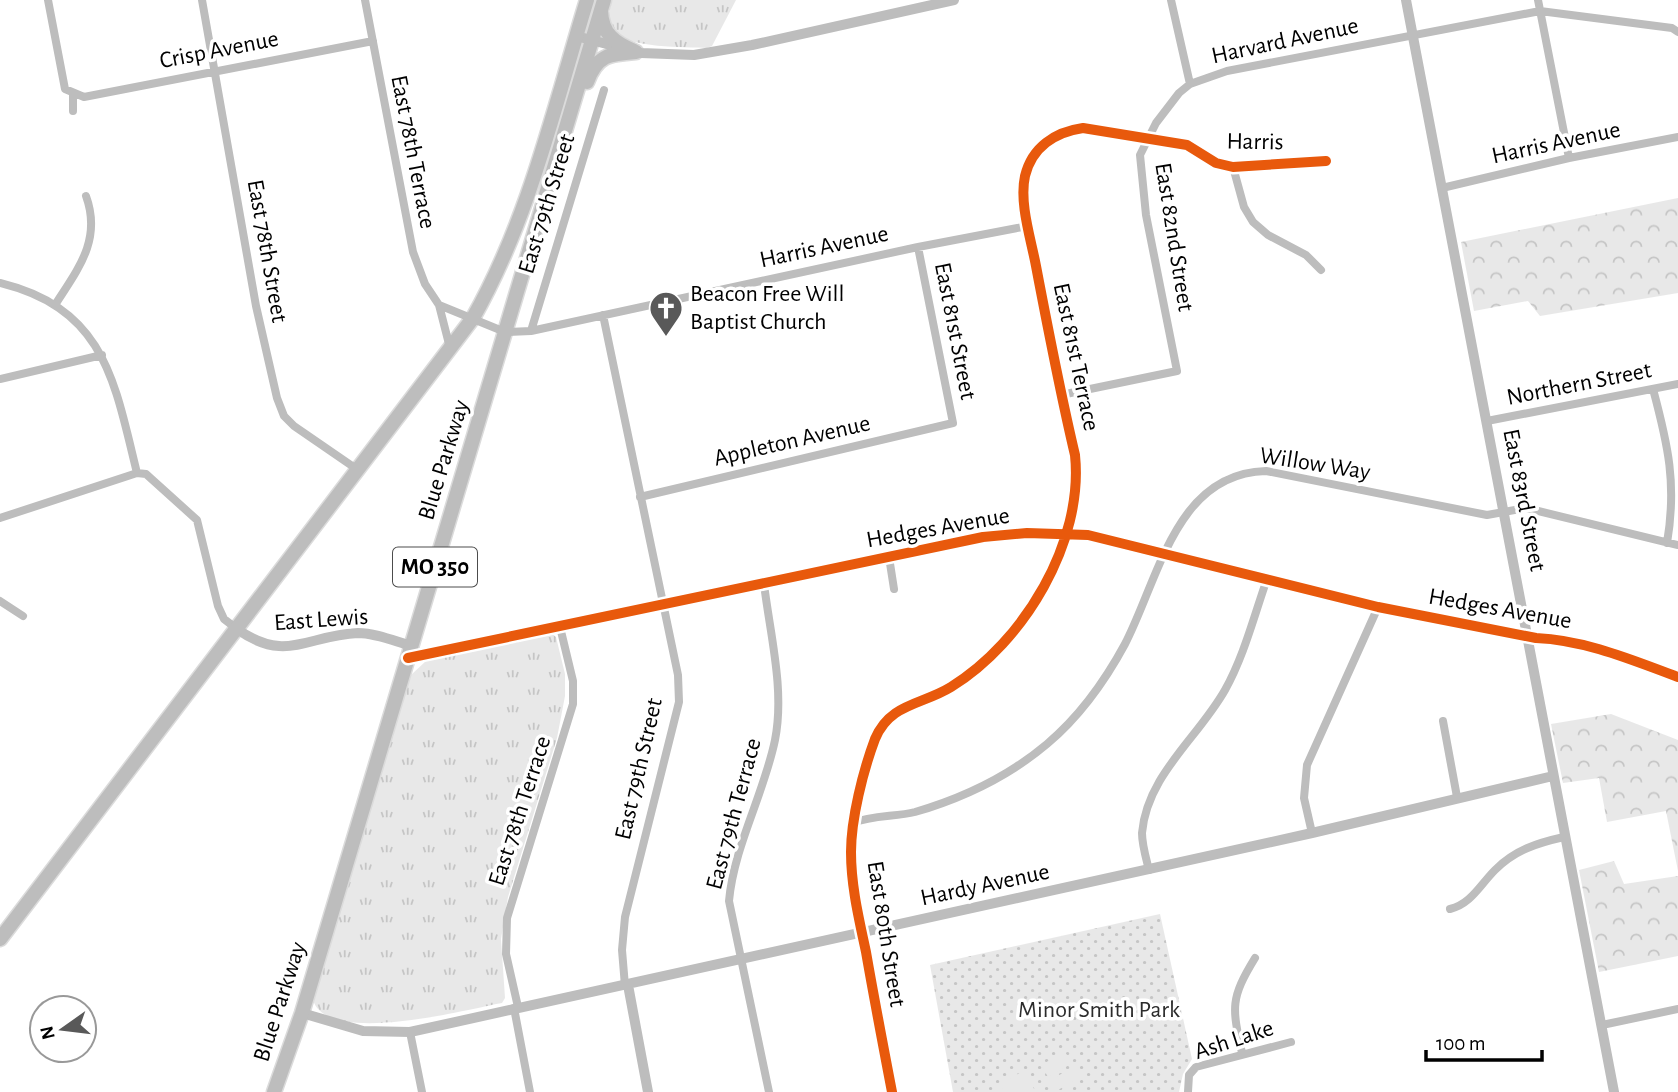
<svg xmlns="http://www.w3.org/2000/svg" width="1678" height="1092" viewBox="0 0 1678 1092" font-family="'Alegreya Sans',sans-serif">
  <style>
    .grass { fill: url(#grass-tufts) }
    .forest { fill: url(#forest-crowns) }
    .park { fill: url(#park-dots) }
    .pitch { fill: #e8e8e8 }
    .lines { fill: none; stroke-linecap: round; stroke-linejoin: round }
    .trunk-casing { stroke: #dbdbdb; stroke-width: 17 }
    .minor { stroke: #bdbdbd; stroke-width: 8 }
    .tertiary { stroke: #bdbdbd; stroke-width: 10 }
    .trunk { stroke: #bdbdbd; stroke-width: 14 }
    .cycleway-casing { stroke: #fff; stroke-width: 15 }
    .cycleway { stroke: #e8590c; stroke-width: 10 }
    .labels { text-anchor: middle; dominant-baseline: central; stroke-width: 7; stroke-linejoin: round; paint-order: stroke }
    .shield { fill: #fff; stroke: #4c4c4c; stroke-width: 2 }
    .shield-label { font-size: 23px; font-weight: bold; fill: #000 }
    .street-label { font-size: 24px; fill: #000; stroke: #fff }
    .poi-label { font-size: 24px; fill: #000; stroke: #fff; text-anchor: start }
    .park-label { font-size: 24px; fill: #2c2c2c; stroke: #fff }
  </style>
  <defs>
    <pattern id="grass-tufts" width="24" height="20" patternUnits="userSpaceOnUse" patternTransform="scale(1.75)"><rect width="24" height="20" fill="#e8e8e8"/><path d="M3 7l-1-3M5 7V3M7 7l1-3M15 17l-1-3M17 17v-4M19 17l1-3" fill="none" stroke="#c5c5c5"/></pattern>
    <pattern id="forest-crowns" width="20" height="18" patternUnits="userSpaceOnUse" patternTransform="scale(1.75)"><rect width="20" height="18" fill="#e8e8e8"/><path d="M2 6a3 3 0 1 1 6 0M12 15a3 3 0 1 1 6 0" fill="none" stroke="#c5c5c5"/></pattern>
    <pattern id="park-dots" width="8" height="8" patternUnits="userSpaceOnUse" patternTransform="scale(1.75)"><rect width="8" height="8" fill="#e8e8e8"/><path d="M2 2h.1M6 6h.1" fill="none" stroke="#c5c5c5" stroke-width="1.8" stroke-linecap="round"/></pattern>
  </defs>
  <rect width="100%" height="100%" fill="#fff"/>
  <path class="grass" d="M612 0H736L712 46 707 48C686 47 627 48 614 32 607 24 609 10 612 0Z
    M552 634 556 637 565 674V696L557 738 508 897 501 939 505 998 502 1003C468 1009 327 1047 313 1000L411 675 427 660Z"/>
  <path class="forest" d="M1678 198V293L1540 316 1528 301 1474 311 1461 242Z
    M1611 714 1678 740V871L1666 811 1607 822 1599 778 1563 783 1551 724Z
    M1614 861 1624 884 1678 876V956L1599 972 1579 870Z"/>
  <path class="park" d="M1160 914 1192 1059 1183 1074 1179 1092H953L930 965Z"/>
  <path class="pitch" d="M1065 1052 1072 1063 1048 1077 1041 1065Z
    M1074 1067 1080 1078 1056 1091 1050 1080Z
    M1023 1071 1036 1092H1004L1000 1084Z"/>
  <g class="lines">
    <defs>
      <path id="trunk" d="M601 11C602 34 615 43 634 51
        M587 82C597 55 609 54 636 52
        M0 939 473 318C529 219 554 108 587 0
        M274 1092 302 1013 604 0"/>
    </defs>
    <use href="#trunk" class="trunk-casing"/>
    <path class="minor" d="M48 0 65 89 84 97 373 41
      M202 0 256 306 277 398 284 416 294 426 358 470
      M365 0 413 252 425 284 439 305 450 348
      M1171 0 1190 84
      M1538 0 1569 158
      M73 111V95
      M1233 167 1244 207 1253 222 1268 235 1306 255 1321 270
      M1442 188 1569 158 1678 137
      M918 247 953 423
      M0 283C105 309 114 380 137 473
      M55 305C78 269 102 240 86 196
      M439 305 505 332 531 331 918 247 1028 226
      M603 315 678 675 679 702 625 917 622 950 625 986
      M531 331 604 90
      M0 379 102 355
      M1653 389C1668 445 1677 484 1667 543
      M1061 395 1177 371 1146 215 1140 155 1156 123 1179 93 1190 84 1227 71 1540 11 1672 28 1678 32
      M1487 421 1678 384
      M640 497 953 423
      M0 518 137 473 146 474 197 520 218 606 224 619 237 629
      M889 557 894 589
      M764 584C770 634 785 690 775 740 764 794 734 846 729 901L769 1092
      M0 601 23 616
      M408 658 983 537 1027 533 1088 535 1378 607 1536 638C1585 640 1632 660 1678 677
      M1443 721 1457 797
      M853 823C872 815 896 817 915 812 963 798 1009 776 1047 744 1079 717 1105 681 1125 644 1159 578 1176 473 1266 471L1487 515 1526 508 1678 545
      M1312 833 1304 798 1307 765 1378 607
      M1149 870C1146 858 1142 845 1142 833 1147 775 1198 738 1225 690 1244 656 1254 616 1267 579
      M1450 909C1471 904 1480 885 1495 870 1515 850 1537 843 1564 837
      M518 1007 506 954 507 918 573 704V681L560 627
      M514 1008 530 1092
      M1602 1025 1678 1009
      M410 1032 422 1092
      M1242 1053C1232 1007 1230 999 1255 958
      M892 1092C883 1045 874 998 866 952 859 919 851 886 851 852 851 819 863 771 875 739 890 703 922 705 951 687 1024 642 1084 542 1075 455 1060 392 1048 329 1036 266 1031 239 1019 203 1025 176 1032 147 1055 132 1083 128L1187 145 1216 163 1233 167 1326 161
      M1188 1092 1189 1075 1196 1067 1291 1042"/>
    <path class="tertiary" d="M1406 0 1614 1092
      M576 36 641 53 694 55 752 45 954 0
      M237 629C286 664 307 635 358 633 376 633 394 641 411 646
      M628 985 648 1092
      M302 1013 363 1031 410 1032 1312 833 1553 776"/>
    <use href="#trunk" class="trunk"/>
    <defs>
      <path id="cycleway" d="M408 658 983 537 1027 533 1088 535 1378 607 1536 638C1585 640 1632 660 1678 677
        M892 1092C883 1045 874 998 866 952 859 919 851 886 851 852 851 819 863 771 875 739 890 703 922 705 951 687 1024 642 1084 542 1075 455 1060 392 1048 329 1036 266 1031 239 1019 203 1025 176 1032 147 1055 132 1083 128L1187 145 1216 163 1233 167 1326 161"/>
    </defs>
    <use href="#cycleway" class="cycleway-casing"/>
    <use href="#cycleway" class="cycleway"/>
  </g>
  <defs>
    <symbol id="church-pin" viewBox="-11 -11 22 30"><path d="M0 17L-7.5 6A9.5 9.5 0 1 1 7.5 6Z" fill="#595959" stroke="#fff"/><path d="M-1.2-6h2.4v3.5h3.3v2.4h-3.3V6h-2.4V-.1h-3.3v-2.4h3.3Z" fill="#fff"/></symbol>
  </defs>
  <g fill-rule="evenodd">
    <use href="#church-pin" x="647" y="289" width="38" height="52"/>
  </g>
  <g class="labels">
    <rect class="shield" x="393" y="547.5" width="84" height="39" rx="5"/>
    <g class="shield-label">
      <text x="435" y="567">MO 350</text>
    </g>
    <g class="street-label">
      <text transform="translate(1285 41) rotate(-12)">Harvard Avenue</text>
      <text transform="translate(219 50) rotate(-11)">Crisp Avenue</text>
      <text transform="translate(1255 142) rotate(1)">Harris</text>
      <text transform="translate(1556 143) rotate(-12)">Harris Avenue</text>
      <text transform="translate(413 152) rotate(79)">East 78th Terrace</text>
      <text transform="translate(547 204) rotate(-73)">East 79th Street</text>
      <text transform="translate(1174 237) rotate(81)">East 82nd Street</text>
      <text transform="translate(824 247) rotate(-12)">Harris Avenue</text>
      <text transform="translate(267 251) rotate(80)">East 78th Street</text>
      <text transform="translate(955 331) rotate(79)">East 81st Street</text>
      <text transform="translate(1076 357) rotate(78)">East 81st Terrace</text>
      <text transform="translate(1579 384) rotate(-11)">Northern Street</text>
      <text transform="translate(792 441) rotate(-13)">Appleton Avenue</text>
      <text transform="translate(444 460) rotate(-73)">Blue Parkway</text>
      <text transform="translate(1315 464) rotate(9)">Willow Way</text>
      <text transform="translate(1524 500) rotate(79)">East 83rd Street</text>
      <text transform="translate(938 528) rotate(-10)">Hedges Avenue</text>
      <text transform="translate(1500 609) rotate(10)">Hedges Avenue</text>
      <text transform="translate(321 620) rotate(-4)">East Lewis</text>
      <text transform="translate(639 769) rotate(-77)">East 79th Street</text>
      <text transform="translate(520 811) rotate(-72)">East 78th Terrace</text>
      <text transform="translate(734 814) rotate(-75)">East 79th Terrace</text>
      <text transform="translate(985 885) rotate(-12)">Hardy Avenue</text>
      <text transform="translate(886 934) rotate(81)">East 80th Street</text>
      <text transform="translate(280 1002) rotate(-72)">Blue Parkway</text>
      <text transform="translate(1234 1040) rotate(-18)">Ash Lake</text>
    </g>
    <g class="poi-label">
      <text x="690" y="294">Beacon Free Will<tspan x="690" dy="28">Baptist Church</tspan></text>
    </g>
    <g class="park-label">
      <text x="1099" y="1010">Minor Smith Park</text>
    </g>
  </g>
  <g transform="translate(63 1029) rotate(256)"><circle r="33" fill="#ffffff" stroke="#999999" stroke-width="2"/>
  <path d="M0-5L12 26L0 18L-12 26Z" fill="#595959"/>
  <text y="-10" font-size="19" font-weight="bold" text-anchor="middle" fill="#000000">N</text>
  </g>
  <path d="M1426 1050v10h116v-10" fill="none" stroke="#000000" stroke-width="3.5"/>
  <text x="1436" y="1050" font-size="21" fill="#000000" stroke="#ffffff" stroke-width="5" paint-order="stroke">100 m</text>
</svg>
